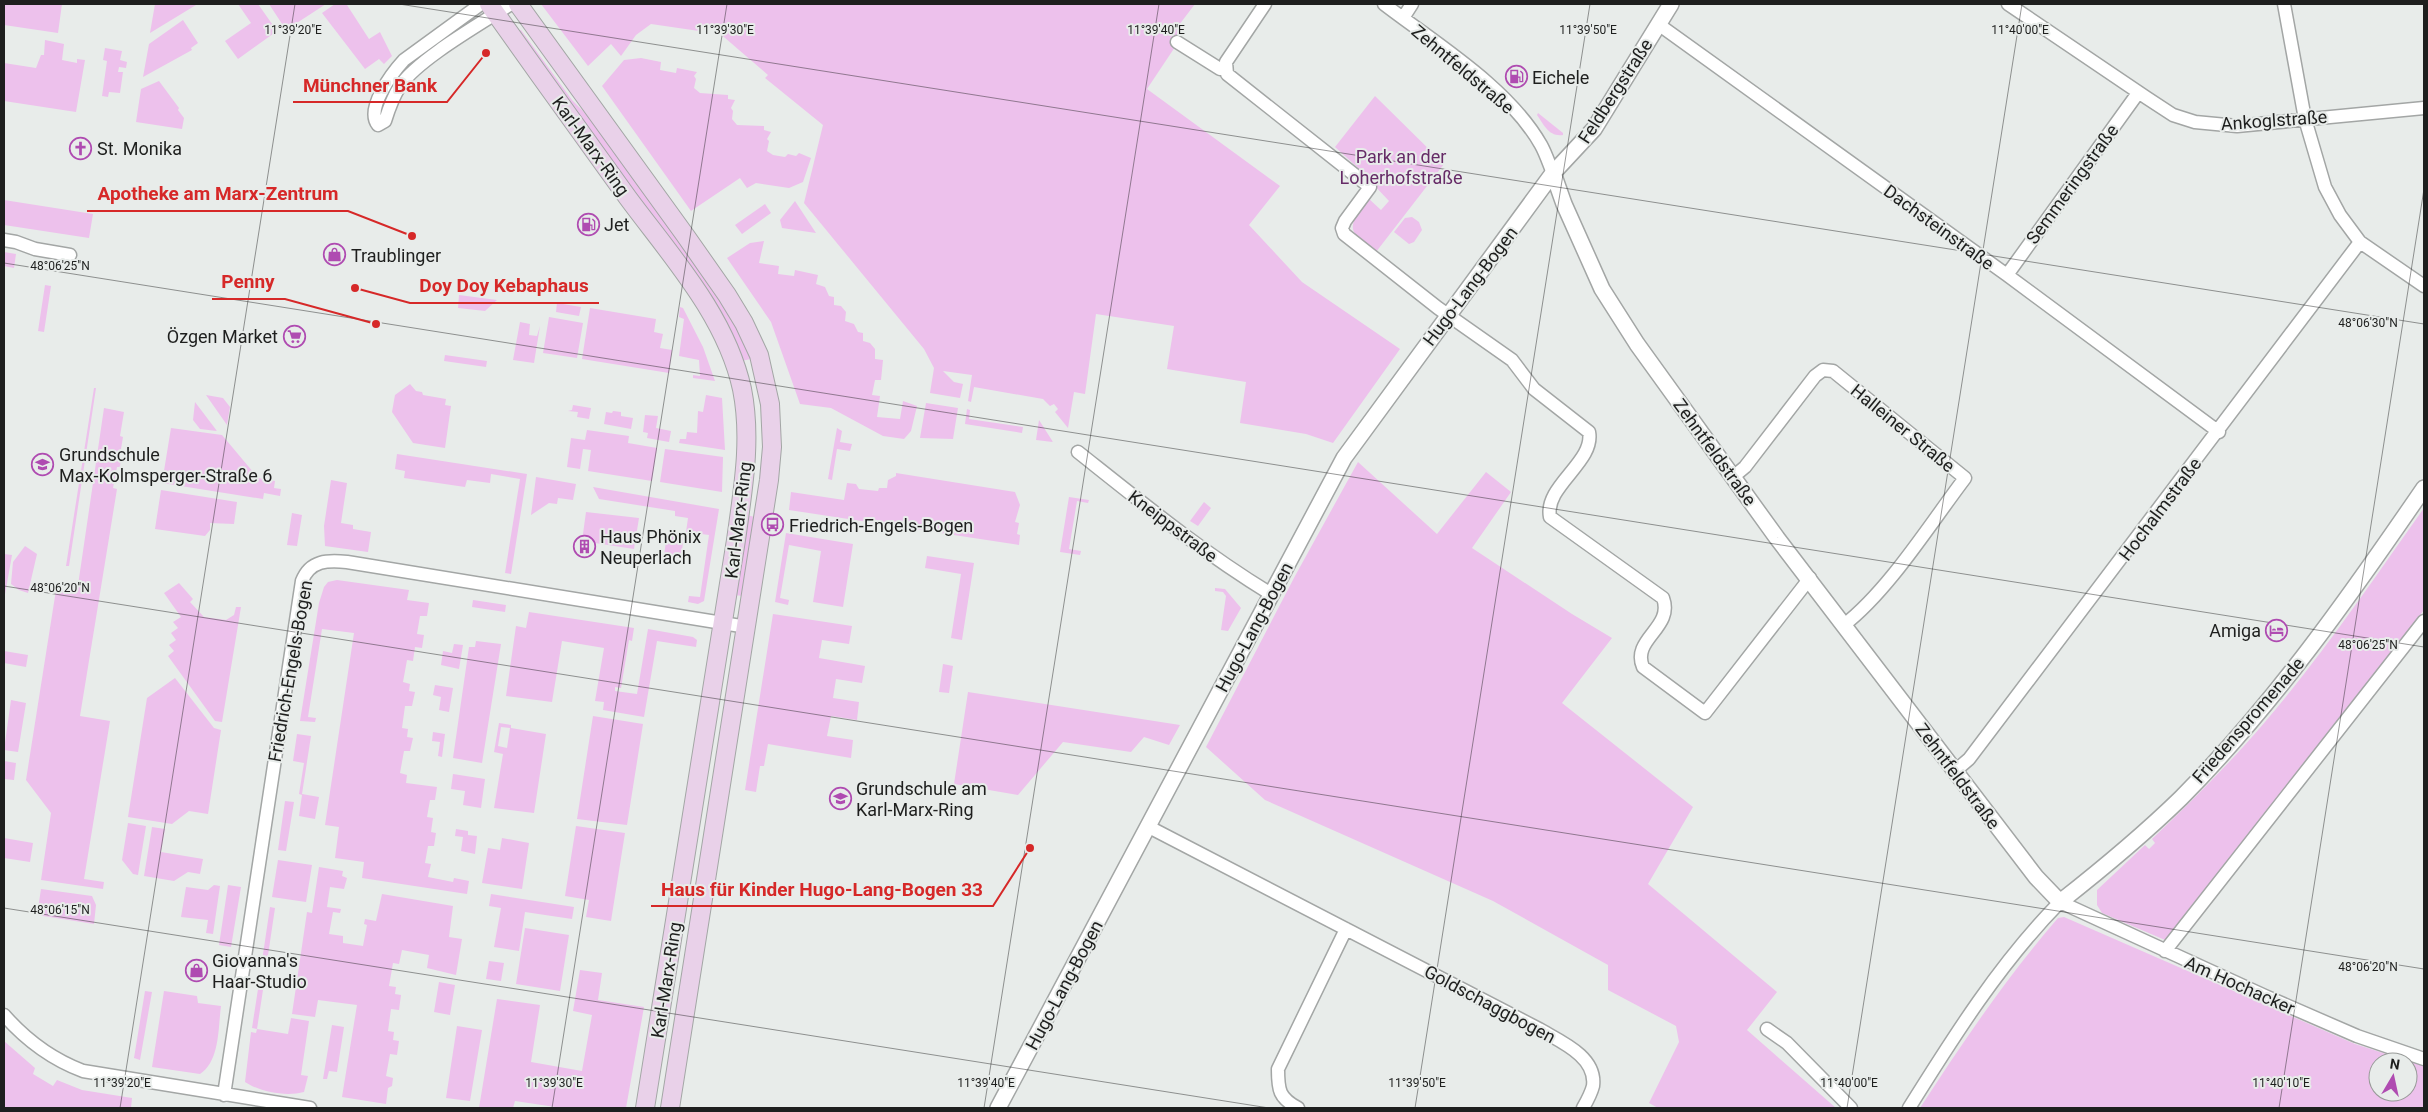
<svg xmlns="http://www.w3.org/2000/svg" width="2428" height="1112" viewBox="0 0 2428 1112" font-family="Roboto,sans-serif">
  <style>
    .green { fill: #edc1ec; fill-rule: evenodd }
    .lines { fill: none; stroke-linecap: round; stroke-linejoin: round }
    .minor-casing { stroke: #a3a6a5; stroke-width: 15 }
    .tertiary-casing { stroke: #a3a6a5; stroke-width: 18 }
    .secondary-casing { stroke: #a3a6a5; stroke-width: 20 }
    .minor { stroke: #fff; stroke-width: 12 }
    .tertiary { stroke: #fff; stroke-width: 15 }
    .secondary { stroke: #e9d1e9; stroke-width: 18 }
    .ticks { fill: none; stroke: #1e1f1e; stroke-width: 1; stroke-opacity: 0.45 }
    .labels { text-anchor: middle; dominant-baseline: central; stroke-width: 4; stroke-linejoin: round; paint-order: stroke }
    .street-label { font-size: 18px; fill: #1e1f1e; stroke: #e8ecea }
    .poi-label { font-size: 18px; fill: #1e1f1e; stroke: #e8ecea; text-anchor: start }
    .park-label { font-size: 18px; fill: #662b67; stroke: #e8ecea }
    .ticks-label { font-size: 12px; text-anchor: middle; fill: #1e1f1e; stroke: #e8ecea; stroke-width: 4; stroke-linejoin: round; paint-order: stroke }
    .leader { fill: none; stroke: #d62828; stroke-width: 2 }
    .callout-dot { fill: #d62828; stroke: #e8ecea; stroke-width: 2 }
    .callout-label { font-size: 19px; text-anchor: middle; font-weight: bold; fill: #d62828; stroke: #e8ecea; stroke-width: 4; stroke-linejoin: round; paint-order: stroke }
  </style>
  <rect width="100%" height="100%" fill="#e8ecea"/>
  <path class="green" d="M4 4H62L58 33 4 25Z
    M155 4H195L196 5 150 33Z
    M238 4H258L277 31 238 59 225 41 251 23Z
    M269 4H326L286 30Z
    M335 4H349L347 5 369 39 380 32 392 56 384 64 379 59 365 69 322 13Z
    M541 4H1195L1179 25 1175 47 1147 89 1280 186 1249 225 1302 282 1400 349 1333 443 1306 434 1240 423 1246 382 1167 369 1174 326 1096 314 1085 394 1074 392 1068 428 1055 412 1058 409 1054 404 1050 406 1043 399 974 387 971 402 968 401 972 375 943 371 954 382 963 384 960 398 930 393 934 368 924 349 804 203 823 125 765 78 768 75 710 25 699 31 651 24 636 35 621 56 611 44 588 66Z
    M183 20 198 43 191 48 192 50 143 77 149 44Z
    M521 30 572 100 594 122 704 274 740 333 751 359 741 361 517 32Z
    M45 40 64 44 62 60 77 63V59L85 60 76 112 4 101V63L36 68 41 55H44Z
    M105 48 122 51 120 60 127 62 126 68 119 67 118 72H123L120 93 109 92 108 97 102 96 107 61 103 60Z
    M641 58 661 62 660 70 676 73 677 68 697 72 694 76 696 79 694 88 700 93 728 95V99L735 100 731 108 733 111 732 119 737 125 764 126V130L771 132 767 139 769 141 767 151 773 155 785 157 788 154 796 156 799 153 811 158 803 182 789 188 756 183 747 188 740 178 691 211 602 86 624 60Z
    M159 81 179 108 178 110 184 118 182 129 136 122 141 89Z
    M1375 96 1444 164 1376 252C1346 229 1347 230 1368 198L1381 210 1389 201 1356 166 1335 147Z
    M1538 113 1563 133V135C1549 137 1544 125 1537 115Z
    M4 200 93 214 89 238 4 225Z
    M795 201 816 233 782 228 780 220Z
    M765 204 771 213 742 234 735 225Z
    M1412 217 1419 222 1422 230 1414 242 1409 244 1394 232 1405 218Z
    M764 241 759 263 779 266 778 274 794 276 795 270 818 275 816 284 825 287 829 296 834 297V305L841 306 846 312 845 321 854 324 858 332 863 333V341L870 343 875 349V359L883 360 881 380H875L872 395 880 396 877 417 900 419 903 401 917 406 911 431 904 439 883 436 831 408 800 404 771 322 727 258 750 243Z
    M4 252 16 254 14 268 4 266Z
    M45 285 51 286 44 332 38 331Z
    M459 295 497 300 485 311 458 308Z
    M557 303 581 307 579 316 556 312Z
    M680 307 683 308 703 347 715 381 693 378V375L700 376 699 360 679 356 684 319 679 317Z
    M590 308 656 319 654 332 663 334 660 348 672 350 669 373 582 359Z
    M549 317 583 323 577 358 543 353Z
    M520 322 530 324 529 335 537 336 540 326 534 363 513 360Z
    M445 355 487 361 486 367 444 361Z
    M410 384 416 391 422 392 423 395 446 399 445 405 451 406 445 448 413 443 392 412 395 395Z
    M94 388H96L69 566H66Z
    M206 395 223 398 230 407 227 425Z
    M706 395 722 398 725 450 679 443 680 439H686L687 432 697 433 698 411 703 412Z
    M195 402 217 431 200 429 193 420Z
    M926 403 958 408 953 439 920 438Z
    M573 405 591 408 589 419 577 417 578 412 568 411 572 410Z
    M104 408 124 412 120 436 123 437 120 455 121 456 120 467H117L113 488 117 489 80 716 110 721 84 879 104 882 103 889 41 880 51 813 26 780 56 590 77 592Z
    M967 409 970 410 969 419 1023 427 1022 433 965 424Z
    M613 411 621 412V416L633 418 631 429 604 424 606 412 612 413Z
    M645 415 658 416 656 428 671 431 669 442 647 438 648 433 643 432Z
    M1039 420 1053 442 1036 440Z
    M171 428 222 435 258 478 275 481 274 488 281 489 280 496 264 493 263 499 162 483Z
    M837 428 842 431 840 442 852 444 850 451 837 449 832 480 828 479Z
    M587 430 629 436 628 443 657 448 652 481 588 471 591 450 583 449 580 469 567 467 571 438 585 440Z
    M665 449 723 457 722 492 660 482Z
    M397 454 527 474 511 574 505 573 520 479 491 474 490 483 467 480 465 487 404 478 405 471 395 469Z
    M1358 462 1437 534 1486 472 1511 492 1472 548 1572 614 1612 638 1562 703 1693 807 1648 884 1777 992 1747 1030 1836 1108H1658L1649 1103 1679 1042 1676 1026 1608 990V965L1493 901 1265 800 1206 747 1295 576Z
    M896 473 1015 492 1020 505 1015 522 1019 523 1017 534 1020 535 1019 545 789 510 791 492 844 500 847 483 856 484 859 489 878 491 879 488H887L888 480 896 476Z
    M536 477 576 484 573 500 558 498 557 504 549 503 531 515Z
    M331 480 347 483 341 523 353 525V529L371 532 368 552 325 546 324 526Z
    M593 487 719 509 704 601 698 604 688 602 689 596 700 597 709 535 686 532 688 518 675 516V511L599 499Z
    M161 490 237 502 234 524 210 523V530L205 536 155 529Z
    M1069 497 1089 500 1088 503 1077 501 1069 549 1081 551 1080 555 1060 552Z
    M1204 502 1211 508 1198 526 1190 521Z
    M2424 508V610L2165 940 2102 913 2097 905V890L2145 845 2149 849 2155 843 2152 839C2191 802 2230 763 2265 722 2323 654 2373 580 2424 508Z
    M586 512 639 518 634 549 582 541Z
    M292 513 302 515 297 546 287 545Z
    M746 515 755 517 743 596 734 595Z
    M667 533 684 535 681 558 664 556Z
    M786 533 853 544 843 607 813 602 821 551 789 545 780 598 789 600 788 605 775 602Z
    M25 546 37 554 28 593 19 590 11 584 13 562Z
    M4 554 12 555 4 600Z
    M927 556 974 563 962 640 951 638 961 574 925 568Z
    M337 580 409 590 407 600 429 603 427 616H420L417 634 424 635 422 648 415 647 413 661 407 660 403 682 410 684 409 691 415 692 412 706H405L402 728 408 729 407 737 413 738 410 751H404L400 773 407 775 406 783 437 787 435 800H430L427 817 433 818 431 832 436 833 434 846H428L425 863 431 864 428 877 453 882 454 878 469 881 467 894 362 878 364 862 335 858 339 827 325 825 354 633 322 629 308 717 316 718 315 722 300 721 319 603 324 587 328 582Z
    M179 583 193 599 190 602 204 617 226 620 234 615 236 607H241L222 722 215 721 168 656 174 651 169 645 176 640 171 633 178 628 173 622 181 617 164 593Z
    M1215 588 1225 589 1241 608 1228 631 1221 630 1226 596 1223 592 1215 591Z
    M473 600 506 605 505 612 472 607Z
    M529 612 634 628 632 641 629 640 621 688 615 687V691L637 694 648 629 693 637 697 640 696 647 657 641 644 717 603 710 604 702 595 701 604 648 562 641 552 702 506 696 516 626 526 628Z
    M773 614 852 626 849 644 822 640 819 658 865 666 862 683 836 679 833 698 859 702 857 720 831 716 827 736 853 740 851 758 768 744 764 766H760L756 792 745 790Z
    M476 641 501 644 482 763 453 758 469 647H475Z
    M454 644 463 645 459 669 441 665 443 651 452 653Z
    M4 651 28 655 26 667 4 663Z
    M943 664 953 666 949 693 939 692Z
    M175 678 214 728 221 730 208 814 189 811 172 824 128 817 147 698Z
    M435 685 453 688 449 712 439 710 441 697 433 695Z
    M968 692 1180 725 1169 745 1144 737 1131 752 1063 742 1018 795 954 784Z
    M11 700 26 703 18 752 4 750Z
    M593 716 643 724 627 825 577 819Z
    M499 723 511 725V728L546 734 534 813 494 808 503 754 494 752ZM501 727 510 728 507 748 498 746Z
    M433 732 445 734 442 757 438 756 440 742 432 741Z
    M297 734 311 736 302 794 319 797 315 819 299 816 302 795 299 794 304 763 293 761Z
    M4 761 16 763 14 780 4 779Z
    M453 774 485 779 481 808 463 805 465 791 451 789Z
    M285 801 294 802 286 851 278 850Z
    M128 823 146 826 138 875 133 874 122 860Z
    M576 826 625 833 611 921 586 917 589 900 565 896Z
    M152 827 165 829 161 852 203 859 200 874 188 872 174 881 144 876Z
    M456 829 468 831V835L477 836 475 854 461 851 463 837 455 836Z
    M4 838 33 843 30 862 4 858Z
    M502 838 529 843 522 889 482 883 488 848 500 850Z
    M278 860 312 865 306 902 272 897Z
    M319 867 343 871 342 876 347 878 344 889 330 887 327 907 341 909 340 913 333 912 329 934 343 936V943L363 946 367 925 364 924 365 919 376 921 382 894 453 906 449 937 462 939 456 975 427 968 429 955 402 950 399 964 393 963 389 986 396 987 395 994 401 995 399 1010 391 1009 388 1031 394 1032 393 1040 399 1041 397 1055 390 1054 386 1076 393 1078 392 1086 388 1088 386 1104 342 1097 357 1005 318 1000 315 1017 292 1014 296 987 289 985 290 979 297 980 307 912 312 913Z
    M214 885 220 886 213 934 206 933 208 920 181 917 186 887 208 890Z
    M228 885 241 887 231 947 219 945Z
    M41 889 92 896 96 905 94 924 37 915Z
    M491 894 574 907 572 919 525 912 519 951 494 947 501 908 489 906Z
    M270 907 275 908 267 962 262 961Z
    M2064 917 2355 1044 2424 1066V1108H1920C1963 1042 2006 978 2058 918ZM2378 1062H2408V1092H2378Z
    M525 928 569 935 560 991 516 984Z
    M489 961 504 963 501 981 486 979Z
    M580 970 602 973 598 1000 644 1007 626 1108H562L515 1101 513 1108H479L497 999 540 1005 531 1062 582 1071 592 1015 573 1011Z
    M260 976 265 977 257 1029 288 1034 291 1018 309 1021 301 1075 308 1076 304 1092C286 1097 260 1092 245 1082L251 1032 256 1033 257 1029 252 1028Z
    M439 982 455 985 450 1015 434 1012Z
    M145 991 152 992 140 1060 134 1058Z
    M164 991 197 996 198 1003 221 1006C218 1028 220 1061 200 1074L152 1067Z
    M332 1025 344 1027 337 1072 329 1071 327 1079H323Z
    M457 1026 482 1030 470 1101 446 1098Z
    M4 1041 35 1068 33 1074 53 1086 57 1080 82 1090 132 1098 131 1108H4Z"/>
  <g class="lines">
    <defs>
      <path id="minor" d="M481 4 404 60C392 73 365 109 378 125L385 121C389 108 393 97 400 86 418 59 482 23 511 4
        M1265 4 1226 62 1227 74 1370 187 1345 221 1342 228 1344 234 1438 308 1512 360 1534 389 1589 432C1595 462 1544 486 1550 517L1663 598C1674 628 1631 639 1643 667L1705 713 1810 578
        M1384 4C1436 44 1508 87 1541 145 1546 154 1549 164 1553 173
        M2008 4 2147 98 2173 115 2195 122 2237 126 2424 108
        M2284 4 2305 119 2325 187 2340 215 2360 242 2424 286
        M1403 18 1412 4
        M1658 24 2007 275 2219 432
        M1177 42 1220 69 1226 68
        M4 240 16 242 35 249 70 255
        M2007 275 2138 93
        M1078 452C1141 502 1202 552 1271 594
        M1733 477 1745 467 1815 376 1823 370 1833 371 1965 478C1930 524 1889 590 1844 625
        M1955 771 1969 759 2360 242
        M1147 826 1539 1029C1559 1041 1597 1056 1593 1086 1591 1094 1587 1101 1583 1108
        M2165 951 2424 621
        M4 1015C26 1040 51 1059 83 1071L310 1108
        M1767 1029 1787 1043 1851 1108
        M224 1095 302 581C310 560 328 560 347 562L747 627
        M1298 1108C1279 1098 1278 1090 1278 1069L1346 929
        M1909 1108C1954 1036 2000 963 2060 902L2265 996 2357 1036 2424 1059"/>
      <path id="tertiary" d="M1553 173 1564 204 1602 289 1637 344 1777 538 2036 877 2060 902C2102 869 2143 835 2181 798 2274 704 2350 596 2424 488
        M998 1108 1344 458 1553 173 1594 129 1671 4"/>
      <path id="secondary" d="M489 4C535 69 581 133 628 198 671 256 726 316 742 389 752 439 743 489 736 540L645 1108
        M518 4 685 235 727 295 744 323 759 355 770 404 772 447 769 480 670 1108"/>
    </defs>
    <use href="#minor" class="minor-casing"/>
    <use href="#tertiary" class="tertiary-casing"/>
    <use href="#secondary" class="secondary-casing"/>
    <use href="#minor" class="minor"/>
    <use href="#tertiary" class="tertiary"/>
    <use href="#secondary" class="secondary"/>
  </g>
  <path class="ticks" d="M399 4 2424 324M4 263 2424 647M4 586 2424 969M4 908 1269 1108M120 1108 295 4M552 1108 727 4M984 1108 1159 4M1415 1108 1590 4M1847 1108 2022 4M2279 1108 2424 189"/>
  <defs>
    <symbol id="fuel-ring" viewBox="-11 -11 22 22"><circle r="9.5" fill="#e8ecea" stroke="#af4bb1" stroke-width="1.5"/><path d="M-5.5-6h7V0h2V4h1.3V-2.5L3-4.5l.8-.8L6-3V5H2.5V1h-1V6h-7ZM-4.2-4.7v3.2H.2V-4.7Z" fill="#af4bb1"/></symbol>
    <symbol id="church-ring" viewBox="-11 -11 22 22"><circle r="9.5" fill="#e8ecea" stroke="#af4bb1" stroke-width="1.5"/><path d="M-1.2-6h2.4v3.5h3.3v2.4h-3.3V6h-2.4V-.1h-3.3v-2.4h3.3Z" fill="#af4bb1"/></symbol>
    <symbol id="shop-ring" viewBox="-11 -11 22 22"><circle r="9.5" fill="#e8ecea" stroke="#af4bb1" stroke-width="1.5"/><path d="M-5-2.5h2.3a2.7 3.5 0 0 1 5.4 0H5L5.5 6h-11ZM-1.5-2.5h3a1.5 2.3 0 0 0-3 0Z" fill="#af4bb1"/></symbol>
    <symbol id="supermarket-ring" viewBox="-11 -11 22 22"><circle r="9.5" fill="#e8ecea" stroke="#af4bb1" stroke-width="1.5"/><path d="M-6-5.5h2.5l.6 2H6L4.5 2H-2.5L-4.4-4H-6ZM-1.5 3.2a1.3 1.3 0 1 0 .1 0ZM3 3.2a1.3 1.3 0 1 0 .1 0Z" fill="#af4bb1"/></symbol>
    <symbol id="school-ring" viewBox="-11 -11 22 22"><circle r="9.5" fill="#e8ecea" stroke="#af4bb1" stroke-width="1.5"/><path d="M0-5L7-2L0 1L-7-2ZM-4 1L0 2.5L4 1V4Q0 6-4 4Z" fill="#af4bb1"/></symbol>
    <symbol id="bus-ring" viewBox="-11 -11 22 22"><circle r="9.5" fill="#e8ecea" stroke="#af4bb1" stroke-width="1.5"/><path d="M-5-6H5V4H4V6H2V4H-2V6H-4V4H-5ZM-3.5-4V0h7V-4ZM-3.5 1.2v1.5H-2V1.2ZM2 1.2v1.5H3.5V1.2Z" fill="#af4bb1"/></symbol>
    <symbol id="building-ring" viewBox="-11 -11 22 22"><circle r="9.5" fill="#e8ecea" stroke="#af4bb1" stroke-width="1.5"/><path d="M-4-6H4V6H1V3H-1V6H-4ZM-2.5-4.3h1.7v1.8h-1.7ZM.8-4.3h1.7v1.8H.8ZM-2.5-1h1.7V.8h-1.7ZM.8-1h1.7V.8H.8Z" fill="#af4bb1"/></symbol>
    <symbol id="hotel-ring" viewBox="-11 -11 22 22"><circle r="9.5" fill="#e8ecea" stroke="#af4bb1" stroke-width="1.5"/><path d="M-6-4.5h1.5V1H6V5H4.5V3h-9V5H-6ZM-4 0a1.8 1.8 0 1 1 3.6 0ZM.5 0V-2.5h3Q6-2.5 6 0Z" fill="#af4bb1"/></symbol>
  </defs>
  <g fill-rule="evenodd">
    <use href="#fuel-ring" x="1504" y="64" width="25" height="25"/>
    <use href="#church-ring" x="68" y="136" width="25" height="25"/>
    <use href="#fuel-ring" x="576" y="212" width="25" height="25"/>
    <use href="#shop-ring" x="322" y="242" width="25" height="25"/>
    <use href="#supermarket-ring" x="282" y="324" width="25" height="25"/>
    <use href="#school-ring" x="30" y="452" width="25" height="25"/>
    <use href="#bus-ring" x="760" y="512" width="25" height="25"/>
    <use href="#building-ring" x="572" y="534" width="25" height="25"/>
    <use href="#hotel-ring" x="2264" y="618" width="25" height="25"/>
    <use href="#school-ring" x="828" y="786" width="25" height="25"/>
    <use href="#shop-ring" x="184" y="958" width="25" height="25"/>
  </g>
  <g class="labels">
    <g class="street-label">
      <text transform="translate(1463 69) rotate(40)">Zehntfeldstraße</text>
      <text transform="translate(1615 91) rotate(-57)">Feldbergstraße</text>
      <text transform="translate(2274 120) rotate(-4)">Ankoglstraße</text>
      <text transform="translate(591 146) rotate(54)">Karl-Marx-Ring</text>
      <text transform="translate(2072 184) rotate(-54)">Semmeringstraße</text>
      <text transform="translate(1939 227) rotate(36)">Dachsteinstraße</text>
      <text transform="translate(1470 286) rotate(-53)">Hugo-Lang-Bogen</text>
      <text transform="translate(1903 428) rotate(39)">Halleiner Straße</text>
      <text transform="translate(1715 452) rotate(54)">Zehntfeldstraße</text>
      <text transform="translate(2160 509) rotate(-53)">Hochalmstraße</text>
      <text transform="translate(738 520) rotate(-83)">Karl-Marx-Ring</text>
      <text transform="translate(1173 526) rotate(37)">Kneippstraße</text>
      <text transform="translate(1254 627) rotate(-62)">Hugo-Lang-Bogen</text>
      <text transform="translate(290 671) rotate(-80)">Friedrich-Engels-Bogen</text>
      <text transform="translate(2248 720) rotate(-49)">Friedenspromenade</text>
      <text transform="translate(1958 776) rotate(53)">Zehntfeldstraße</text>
      <text transform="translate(666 980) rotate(-81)">Karl-Marx-Ring</text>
      <text transform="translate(1064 985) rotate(-62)">Hugo-Lang-Bogen</text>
      <text transform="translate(2240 985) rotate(24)">Am Hochacker</text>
      <text transform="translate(1490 1004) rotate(28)">Goldschaggbogen</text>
    </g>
    <g class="poi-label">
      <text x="1532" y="77">Eichele</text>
      <text x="97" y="148">St. Monika</text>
      <text x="604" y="224">Jet</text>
      <text x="351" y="255">Traublinger</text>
      <text x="278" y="336" text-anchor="end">Özgen Market</text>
      <text x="59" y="454">Grundschule<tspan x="59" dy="21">Max-Kolmsperger-Straße 6</tspan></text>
      <text x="789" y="525">Friedrich-Engels-Bogen</text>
      <text x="600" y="536">Haus Phönix<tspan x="600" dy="21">Neuperlach</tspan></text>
      <text x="2261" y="630" text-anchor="end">Amiga</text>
      <text x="856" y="788">Grundschule am<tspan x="856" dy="21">Karl-Marx-Ring</tspan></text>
      <text x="212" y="960">Giovanna's<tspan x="212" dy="21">Haar-Studio</tspan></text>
    </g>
    <g class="park-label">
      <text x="1401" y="156">Park an der<tspan x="1401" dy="21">Loherhofstraße</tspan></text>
    </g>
  </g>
  <g class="ticks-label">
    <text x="293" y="34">11°39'20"E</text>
    <text x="725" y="34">11°39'30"E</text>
    <text x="1156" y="34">11°39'40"E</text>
    <text x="1588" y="34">11°39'50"E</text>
    <text x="2020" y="34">11°40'00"E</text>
    <text x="60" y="270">48°06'25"N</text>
    <text x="2368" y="327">48°06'30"N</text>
    <text x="60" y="592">48°06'20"N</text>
    <text x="2368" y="649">48°06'25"N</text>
    <text x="60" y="914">48°06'15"N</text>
    <text x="2368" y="971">48°06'20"N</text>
    <text x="122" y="1087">11°39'20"E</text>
    <text x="554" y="1087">11°39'30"E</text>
    <text x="986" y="1087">11°39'40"E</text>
    <text x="1417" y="1087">11°39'50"E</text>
    <text x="1849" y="1087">11°40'00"E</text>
    <text x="2281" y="1087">11°40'10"E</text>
  </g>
  <path class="leader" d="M486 53L447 102H293M412 236L348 211H87M376 324L285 299H212M355 288L410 303H599M1030 848L993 906H651"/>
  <g class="callout-dot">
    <circle cx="486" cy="53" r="5"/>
    <circle cx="412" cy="236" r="5"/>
    <circle cx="376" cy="324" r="5"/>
    <circle cx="355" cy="288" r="5"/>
    <circle cx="1030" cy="848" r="5"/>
  </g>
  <g class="callout-label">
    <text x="370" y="92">Münchner Bank</text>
    <text x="218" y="200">Apotheke am Marx-Zentrum</text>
    <text x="248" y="288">Penny</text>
    <text x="504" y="292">Doy Doy Kebaphaus</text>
    <text x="822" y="896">Haus für Kinder Hugo-Lang-Bogen 33</text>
  </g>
  <rect width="2428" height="1112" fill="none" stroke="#1e1f1e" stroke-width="10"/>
  <g transform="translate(2393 1077) rotate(9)"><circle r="24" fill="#e8ecea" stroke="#979a98"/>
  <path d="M0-4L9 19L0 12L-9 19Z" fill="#af4bb1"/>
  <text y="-8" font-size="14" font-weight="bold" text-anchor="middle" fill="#1e1f1e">N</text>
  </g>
</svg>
